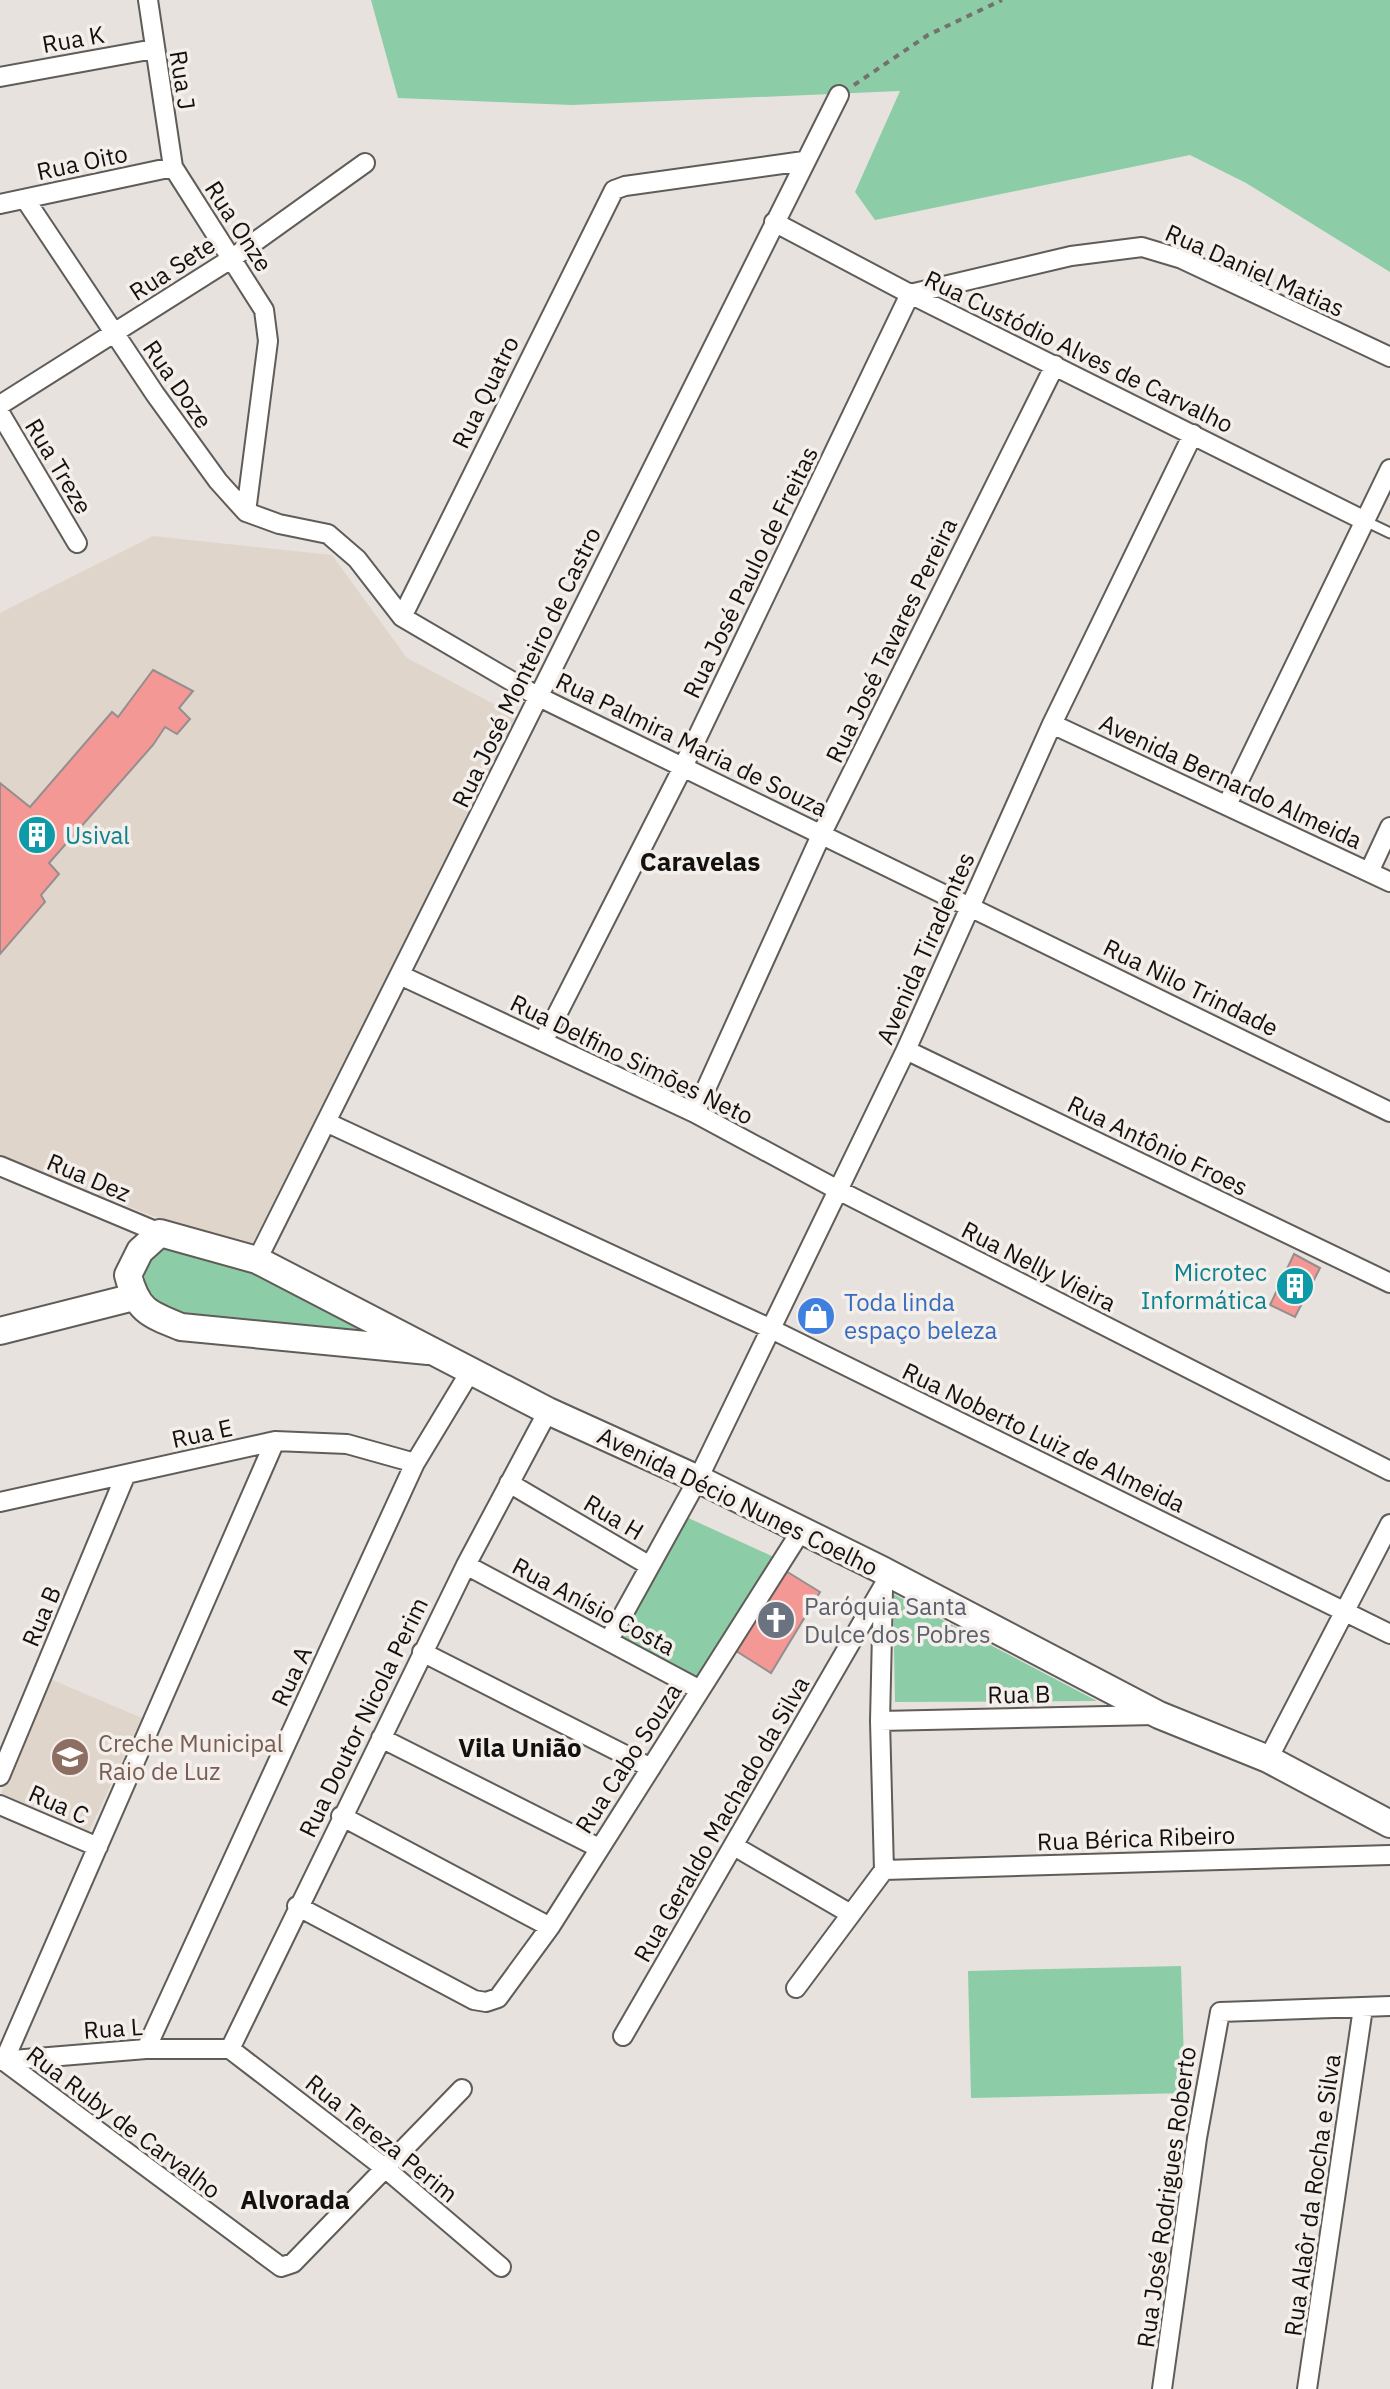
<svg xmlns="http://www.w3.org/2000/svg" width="1390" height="2389" viewBox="0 0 1390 2389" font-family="'IBM Plex Sans',sans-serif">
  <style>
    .built { fill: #e0d5cb }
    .green { fill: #8ccda7 }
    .building { fill: #f49896; stroke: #958e8e; stroke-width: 2 }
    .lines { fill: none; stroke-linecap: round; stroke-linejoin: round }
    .lane-casing { stroke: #605c58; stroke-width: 13 }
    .street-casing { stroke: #605c58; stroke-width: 22 }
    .secondary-casing { stroke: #605c58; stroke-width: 30 }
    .path { stroke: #75716f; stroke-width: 4; stroke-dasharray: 6 6; stroke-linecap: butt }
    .lane { stroke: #fff; stroke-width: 9 }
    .street { stroke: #fff; stroke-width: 18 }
    .secondary { stroke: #fff; stroke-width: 26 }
    .labels { text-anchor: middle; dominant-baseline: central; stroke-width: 7; stroke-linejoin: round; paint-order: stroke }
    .street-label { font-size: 24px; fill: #131110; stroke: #f4efeb }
    .culture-label { font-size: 24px; fill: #0d838f; stroke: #f4efeb; text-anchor: start }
    .shop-label { font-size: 24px; fill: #366cbe; stroke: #f4efeb; text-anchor: start }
    .worship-label { font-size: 24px; fill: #5b616d; stroke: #f4efeb; text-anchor: start }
    .education-label { font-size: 24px; fill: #785e54; stroke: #f4efeb; text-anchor: start }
    .neighbourhood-label { font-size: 26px; font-weight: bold; fill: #131110; stroke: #f4efeb }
  </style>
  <rect width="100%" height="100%" fill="#e7e2de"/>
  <path class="built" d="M153 536 332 555 407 658 516 716 252 1245 174 1224 0 1157V613Z
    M48 1678 142 1718 85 1840 0 1797Z"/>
  <path class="green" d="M371 0H1390V272L1246 183 1190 155 875 220 855 192 900 91 572 105 398 98Z
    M186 1241 374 1334 181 1314C152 1299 134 1285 151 1252Z
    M684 1516 776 1558 697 1682 619 1636Z
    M893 1594 1097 1701 895 1702Z
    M1181 1966 1185 2093 971 2098 968 1971Z"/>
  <path class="building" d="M153 670 193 691 179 708 190 719 177 734 165 727 153 745 49 863 59 874 41 895 45 902 0 954V783L30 807 112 712 118 717Z
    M1294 1254 1320 1268 1295 1317 1270 1305Z
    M781 1568 820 1592 771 1673 733 1649Z"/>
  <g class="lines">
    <defs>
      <path id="lane" d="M1365 521 1390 533"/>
      <path id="street" d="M148 0 173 167 264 310 268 341 246 512
        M0 77 154 49
        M25 199 155 394 218 481 246 512 279 524 328 534 357 559 402 617 537 696 1390 1112
        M0 204 173 167
        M774 222 910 294 1365 521
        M0 405 231 259 365 163
        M0 413 77 543
        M402 617 614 190 625 186 804 161
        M1052 724 1390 882
        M1227 805 1390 469
        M1369 872 1390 827
        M402 976 695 1113 838 1190 1390 1471
        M544 1040 683 767 910 294 1071 256 1142 247 1182 259 1390 357
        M906 1050 1390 1283
        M695 1113 822 833 1055 365
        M328 1123 769 1328 1390 1634
        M0 1166 160 1233
        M257 1260 839 95
        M275 1441 4 2061 281 2267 293 2263 462 2089
        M509 1483 650 1566 698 1479 906 1050 1052 724 1193 434
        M0 1502 275 1441 347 1444 415 1463
        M466 1565 700 1690
        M883 1589 880 1721 884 1870
        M609 1640 650 1566
        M422 1652 651 1768
        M880 1721 1154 1715
        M381 1738 599 1848
        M1268 1759 1390 1524
        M0 1776 126 1474
        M0 1805 98 1847
        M341 1816 550 1927
        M734 1846 849 1913
        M884 1870 1390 1855
        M297 1906 474 2000 486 2002 498 1998 550 1927 801 1531
        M796 1988 884 1870
        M623 2036 884 1585
        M146 2049 415 1463 470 1372
        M230 2049 466 1565 548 1411
        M230 2049 386 2169 501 2267
        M0 2061 146 2049H230
        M1162 2389 1197 2138 1220 2012 1390 2006
        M1307 2389 1363 2008"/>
      <path id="secondary" d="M0 1331 134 1297
        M428 1351 181 1327C148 1314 137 1310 128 1275L140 1251 160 1233 257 1260 548 1411 698 1479 884 1571 1159 1715 1268 1759 1390 1824"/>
    </defs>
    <use href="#lane" class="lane-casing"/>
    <use href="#street" class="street-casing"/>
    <use href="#secondary" class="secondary-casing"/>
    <path class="path" d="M854 85 928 35 1002 0"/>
    <use href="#lane" class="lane"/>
    <use href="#street" class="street"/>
    <use href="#secondary" class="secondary"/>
  </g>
  <defs>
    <symbol id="building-disc" viewBox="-11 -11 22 22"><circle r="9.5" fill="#0f9aa8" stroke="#f4efeb"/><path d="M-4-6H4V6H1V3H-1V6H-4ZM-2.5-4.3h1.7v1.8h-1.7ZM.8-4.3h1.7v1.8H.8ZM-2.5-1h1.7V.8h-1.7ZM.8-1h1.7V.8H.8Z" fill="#fff"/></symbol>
    <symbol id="shop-disc" viewBox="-11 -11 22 22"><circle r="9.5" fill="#3f7fe0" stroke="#f4efeb"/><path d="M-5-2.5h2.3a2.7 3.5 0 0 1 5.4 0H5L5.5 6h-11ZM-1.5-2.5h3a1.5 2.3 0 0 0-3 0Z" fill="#fff"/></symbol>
    <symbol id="church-disc" viewBox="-11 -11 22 22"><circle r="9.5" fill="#6b7280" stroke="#f4efeb"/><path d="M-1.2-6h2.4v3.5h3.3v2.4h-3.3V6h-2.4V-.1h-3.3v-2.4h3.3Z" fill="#fff"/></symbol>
    <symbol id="school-disc" viewBox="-11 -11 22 22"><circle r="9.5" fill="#8d6e63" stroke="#f4efeb"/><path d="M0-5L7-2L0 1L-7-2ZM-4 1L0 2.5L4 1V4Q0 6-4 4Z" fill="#fff"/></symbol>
  </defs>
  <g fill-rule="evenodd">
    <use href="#building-disc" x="15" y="813" width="44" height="44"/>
    <use href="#building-disc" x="1273" y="1264" width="44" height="44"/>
    <use href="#shop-disc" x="794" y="1294" width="44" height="44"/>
    <use href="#church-disc" x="754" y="1598" width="44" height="44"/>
    <use href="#school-disc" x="48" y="1735" width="44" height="44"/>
  </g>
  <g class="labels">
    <g class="street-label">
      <text transform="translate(73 39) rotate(-10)">Rua K</text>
      <text transform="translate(183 80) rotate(81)">Rua J</text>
      <text transform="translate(82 162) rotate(-12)">Rua Oito</text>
      <text transform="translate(239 226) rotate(57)">Rua Onze</text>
      <text transform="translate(172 268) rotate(-33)">Rua Sete</text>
      <text transform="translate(1255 270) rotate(24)">Rua Daniel Matias</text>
      <text transform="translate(1079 351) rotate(26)">Rua Custódio Alves de Carvalho</text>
      <text transform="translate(178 384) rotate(55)">Rua Doze</text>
      <text transform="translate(485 392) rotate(-64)">Rua Quatro</text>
      <text transform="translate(59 466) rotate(59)">Rua Treze</text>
      <text transform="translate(750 572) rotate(-64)">Rua José Paulo de Freitas</text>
      <text transform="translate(891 640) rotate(-64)">Rua José Tavares Pereira</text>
      <text transform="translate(526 667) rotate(-64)">Rua José Monteiro de Castro</text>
      <text transform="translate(692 744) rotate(26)">Rua Palmira Maria de Souza</text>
      <text transform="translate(1231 781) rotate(25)">Avenida Bernardo Almeida</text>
      <text transform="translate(925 948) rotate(-66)">Avenida Tiradentes</text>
      <text transform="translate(1191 987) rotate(26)">Rua Nilo Trindade</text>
      <text transform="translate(632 1059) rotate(26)">Rua Delfino Simões Neto</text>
      <text transform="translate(1158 1145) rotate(26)">Rua Antônio Froes</text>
      <text transform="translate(89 1177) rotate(23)">Rua Dez</text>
      <text transform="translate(1039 1266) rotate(27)">Rua Nelly Vieira</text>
      <text transform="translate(202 1433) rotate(-12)">Rua E</text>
      <text transform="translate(1044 1437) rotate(26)">Rua Noberto Luiz de Almeida</text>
      <text transform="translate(738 1501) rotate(26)">Avenida Décio Nunes Coelho</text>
      <text transform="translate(614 1517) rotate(31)">Rua H</text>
      <text transform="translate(594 1606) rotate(28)">Rua Anísio Costa</text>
      <text transform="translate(41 1616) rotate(-67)">Rua B</text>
      <text transform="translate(291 1676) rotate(-65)">Rua A</text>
      <text transform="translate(1019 1694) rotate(-1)">Rua B</text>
      <text transform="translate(363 1717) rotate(-64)">Rua Doutor Nicola Perim</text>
      <text transform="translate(628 1758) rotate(-57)">Rua Cabo Souza</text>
      <text transform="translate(59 1804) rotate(24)">Rua C</text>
      <text transform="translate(721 1819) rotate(-60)">Rua Geraldo Machado da Silva</text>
      <text transform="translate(1136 1838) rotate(-2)">Rua Bérica Ribeiro</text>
      <text transform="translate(113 2028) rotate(-4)">Rua L</text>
      <text transform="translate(124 2122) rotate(37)">Rua Ruby de Carvalho</text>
      <text transform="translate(382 2138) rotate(39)">Rua Tereza Perim</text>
      <text transform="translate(1312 2195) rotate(-82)">Rua Alaôr da Rocha e Silva</text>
      <text transform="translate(1166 2197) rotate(-82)">Rua José Rodrigues Roberto</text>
    </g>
    <g class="culture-label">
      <text x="65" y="835">Usival</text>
      <text x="1267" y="1272" text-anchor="end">Microtec<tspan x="1267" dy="28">Informática</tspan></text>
    </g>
    <g class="shop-label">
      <text x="844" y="1302">Toda linda<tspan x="844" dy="28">espaço beleza</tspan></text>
    </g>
    <g class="worship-label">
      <text x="804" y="1606">Paróquia Santa<tspan x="804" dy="28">Dulce dos Pobres</tspan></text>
    </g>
    <g class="education-label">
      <text x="98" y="1743">Creche Municipal<tspan x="98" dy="28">Raio de Luz</tspan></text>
    </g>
    <g class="neighbourhood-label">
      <text x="700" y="861">Caravelas</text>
      <text x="520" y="1747">Vila União</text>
      <text x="295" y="2199">Alvorada</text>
    </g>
  </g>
</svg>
